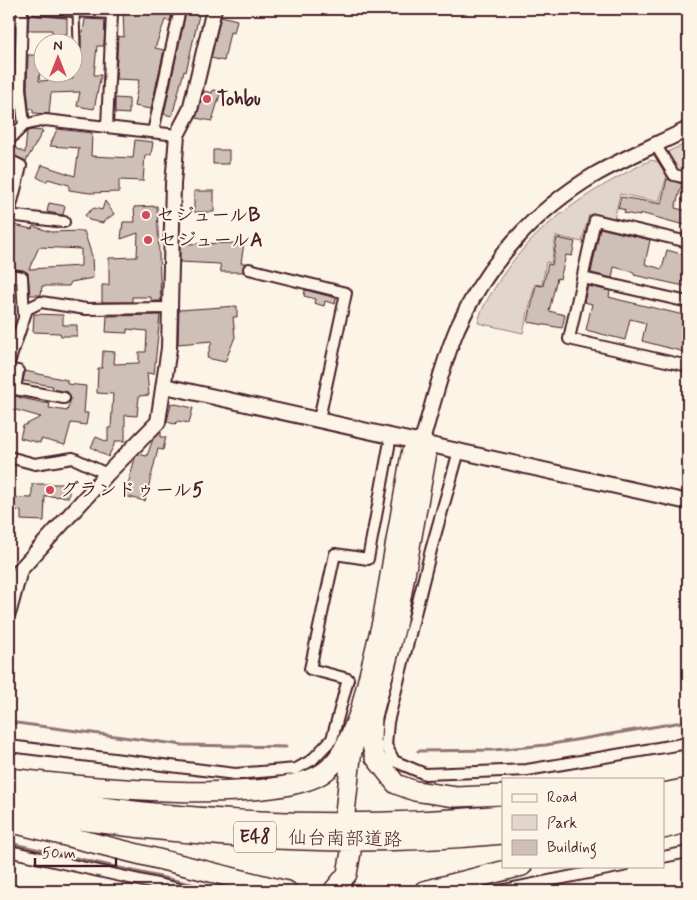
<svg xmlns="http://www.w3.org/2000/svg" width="697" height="900" viewBox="0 0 697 900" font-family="Mynerve,'Klee One',sans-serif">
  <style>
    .green { fill: #e2d5ca; stroke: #967a7a }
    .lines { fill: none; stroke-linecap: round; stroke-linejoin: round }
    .stream { stroke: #917474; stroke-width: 3 }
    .building { fill: #cfc0b7; stroke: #4a1f2b; fill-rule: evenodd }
    .lane-casing { stroke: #4a1f2b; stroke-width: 9 }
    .street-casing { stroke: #4a1f2b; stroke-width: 14 }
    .secondary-casing { stroke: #4a1f2b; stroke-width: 18 }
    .highway-casing { stroke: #4a1f2b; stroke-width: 22 }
    .lane { stroke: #fcf5e5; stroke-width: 5 }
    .street { stroke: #fcf5e5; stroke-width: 10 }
    .secondary { stroke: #fcf5e5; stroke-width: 14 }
    .highway { stroke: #fcf5e5; stroke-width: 19 }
    .poi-dot { fill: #d1495b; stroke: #fcf5e5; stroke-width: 2 }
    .labels { text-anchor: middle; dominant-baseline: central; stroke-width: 4; stroke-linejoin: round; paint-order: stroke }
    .shield { fill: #fcf5e5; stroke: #7f5f63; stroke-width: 1 }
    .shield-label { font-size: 18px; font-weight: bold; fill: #4a1f2b }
    .poi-label { font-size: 19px; font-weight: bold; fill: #4a1f2b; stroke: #fcf5e5; text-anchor: start }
    .street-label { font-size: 19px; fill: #4a1f2b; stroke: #fcf5e5 }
  </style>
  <rect width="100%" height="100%" fill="#fcf5e5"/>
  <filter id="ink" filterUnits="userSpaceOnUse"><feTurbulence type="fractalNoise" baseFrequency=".02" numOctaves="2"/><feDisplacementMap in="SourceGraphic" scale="10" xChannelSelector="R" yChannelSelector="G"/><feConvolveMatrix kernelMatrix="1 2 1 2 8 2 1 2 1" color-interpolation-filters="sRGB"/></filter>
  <g filter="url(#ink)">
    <path class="green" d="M688 143V173L676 171 666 158 669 151Z
      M651 160 659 162 667 176 659 202 620 194 614 220 589 215 582 242 556 236 551 263 546 262 542 285 535 284 523 333 478 323C480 311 487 300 494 289 530 227 588 191 651 160Z"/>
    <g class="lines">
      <path class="stream" d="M9 722 183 745 286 747
        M418 751 494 750 546 745 688 721
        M9 843 222 891"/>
    </g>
    <path class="building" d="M123 9 173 10 170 21 165 20 155 48 164 50 151 109 134 106 139 80 116 79 118 36 124 37Z
      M186 12 199 15 186 72 184 71 172 116 164 114Z
      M29 15 67 18V34L52 35V30H28Z
      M221 16 237 20 234 33 230 32 224 61 211 58Z
      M85 19 105 20 104 46H97L94 75H101L94 109 77 106 80 92 51 93 49 114 33 113V109H29L27 88 28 55H41L39 81 73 79 76 53H80L81 48V32H83Z
      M213 90 221 91 212 121 196 118 204 91 212 93Z
      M115 98 129 99V114L115 113Z
      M57 129 92 133 91 156 133 158 135 140 153 142 151 155H145L143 181 119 180V192L90 193 69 190V185L48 179 46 182 37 177 42 165 75 176 79 148 50 146Z
      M32 130 43 131 26 161 9 153 12 146 25 153 27 131Z
      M213 150H229V164H213Z
      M667 179 682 184 675 208 688 211V226L640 213V216L624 213 625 210 618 208 621 197 661 204Z
      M194 191H214V212H194Z
      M105 201 114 214 102 223 89 220 85 215 94 208 102 210Z
      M49 203 65 206 63 215 47 212Z
      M157 206 161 301H151V297H132V302H102V285H109V258L137 257 138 233 121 239 123 222H135L134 207Z
      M10 224 32 229 33 226 51 232 84 231 92 256 93 278 71 282 69 286H42L41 295H30L28 273 23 270 9 268ZM39 247 81 249V266L29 269Z
      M600 228 650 240 645 264 662 269 667 250 688 256V271L684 286 634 275V272L614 267 612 278 591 273Z
      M557 238 575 242 572 256 566 255 560 279 557 278 549 311 565 315 562 328 528 322 536 285 543 286 548 264 552 265Z
      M244 243 241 263H245L243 272H221L220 264 180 262V244Z
      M588 286 610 291 609 297 620 300 688 316 686 338 688 339V353L642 341 646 323 630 319 625 340 586 330 592 304 584 302Z
      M305 290 336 298 335 304 325 301 324 306 314 303 315 299 304 296Z
      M237 306V317H233L235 337 225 362 207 358 212 341 178 344 179 310Z
      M34 314 63 315V325H77V336H61L60 333 33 332Z
      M160 315 154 374 147 373 149 395 139 396 137 416 125 415V441H116L108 457 91 447 96 437 108 442V428H111L113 394 97 393 98 368H102L103 351 115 352 114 364 139 363V352H146L147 331 127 329V333L106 332 107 316Z
      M25 371 67 380V384L86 386 84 413H88L86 425 71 423 65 445 41 439 40 443 20 438 23 426 41 417 9 408V393L21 398 50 404 49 408 67 411 71 399 68 392 52 389 53 386 23 381Z
      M171 403 193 408 189 423 178 421 175 424 167 422Z
      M161 432V437H166L163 450 158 449 145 501 125 496 135 458 138 454 147 456 153 439Z
      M32 484H69V497L45 496 44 521 21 520V511L9 510V497L32 498Z"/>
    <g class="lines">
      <defs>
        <path id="lane" d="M76 11 77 48"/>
        <path id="street" d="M33 9 112 13 107 127
          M24 125 45 120 177 135
          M153 132 180 9
          M9 140 24 125 20 88 22 9
          M655 144 674 175 688 178
          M9 160 21 166 9 214
          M9 215 64 222
          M688 242 595 220 569 339 688 366
          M249 269 346 293 319 419
          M9 275 22 277 24 316
          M583 278 688 302
          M9 363 27 309 41 302 86 309 169 308
          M9 370 18 371 15 389 64 398
          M459 451 431 550 388 722 386 745 394 761 425 774 527 770 688 743
          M9 457 35 464 73 458 107 474
          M9 746 235 774 296 769 312 760 332 739 348 679 310 669 335 554 368 559 391 436
          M9 851 188 891
          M663 857 688 852
          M499 891 623 866"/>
        <path id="secondary" d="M165 386 688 502
          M422 441C433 404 442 365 457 329 486 264 535 210 596 174 626 157 658 144 688 129
          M9 611 20 570 107 474 158 422 169 348 173 184 177 135 190 110 214 9"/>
        <path id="highway" d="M372 715 371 741 375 757 396 784 415 791 456 797 503 795
          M370 724 396 625 426 458 422 441
          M9 778C74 786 272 807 323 773 343 760 351 733 360 712
          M9 792C172 822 338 831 503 815
          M663 793 688 788
          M9 809C171 837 339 850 503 834
          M663 811 688 807
          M345 813 351 757 360 712 382 622 411 454 422 441
          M9 822 287 891
          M663 829 688 822
          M333 891 347 874 351 852
          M424 891 522 866"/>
      </defs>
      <use href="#lane" class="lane-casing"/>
      <use href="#street" class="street-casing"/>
      <use href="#secondary" class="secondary-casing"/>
      <use href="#highway" class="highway-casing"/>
      <use href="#lane" class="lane"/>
      <use href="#street" class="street"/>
      <use href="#secondary" class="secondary"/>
      <use href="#highway" class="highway"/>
    </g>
  </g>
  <g class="poi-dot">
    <circle cx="207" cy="99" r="5"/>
    <circle cx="146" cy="215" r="5"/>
    <circle cx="148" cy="240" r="5"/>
    <circle cx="50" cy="490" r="5"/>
  </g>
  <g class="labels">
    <rect class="shield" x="234" y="821.5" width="42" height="31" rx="4"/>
    <g class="shield-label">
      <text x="255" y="837">E48</text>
    </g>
    <g class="poi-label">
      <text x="217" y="99">Tohbu</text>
      <text x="156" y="215">セジュールB</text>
      <text x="158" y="240">セジュールA</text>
      <text x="60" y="490">グランドゥール5</text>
    </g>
    <g class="street-label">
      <text transform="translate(345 839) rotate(1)">仙台南部道路</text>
    </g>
  </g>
  <rect width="697" height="900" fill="none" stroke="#fcf5e5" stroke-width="30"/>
  <rect x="15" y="15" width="667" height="870" fill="none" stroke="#4a1f2b" stroke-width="2" filter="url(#ink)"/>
  <rect x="502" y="778" width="162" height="90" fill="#fcf5e5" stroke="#b59f9b"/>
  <rect x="512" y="794" width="25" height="8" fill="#fcf5e5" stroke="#b59f9b"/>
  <text x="547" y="802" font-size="15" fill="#4a1f2b">Road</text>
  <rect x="512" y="815" width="25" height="15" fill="#e2d5ca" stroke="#b59f9b"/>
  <text x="547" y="828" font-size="15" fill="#4a1f2b">Park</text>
  <rect x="512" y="840" width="25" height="15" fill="#cfc0b7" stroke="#b59f9b"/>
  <text x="547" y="852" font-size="15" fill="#4a1f2b">Building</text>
  <g transform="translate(58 58)"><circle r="24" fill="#fcf5e5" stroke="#b59f9b"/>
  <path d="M0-4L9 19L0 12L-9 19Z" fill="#d1495b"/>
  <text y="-8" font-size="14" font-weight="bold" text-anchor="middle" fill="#4a1f2b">N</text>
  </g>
  <path d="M35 858v8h81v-8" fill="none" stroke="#4a1f2b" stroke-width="2.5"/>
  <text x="42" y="858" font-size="15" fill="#4a1f2b" stroke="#fcf5e5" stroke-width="4" paint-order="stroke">50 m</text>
</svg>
